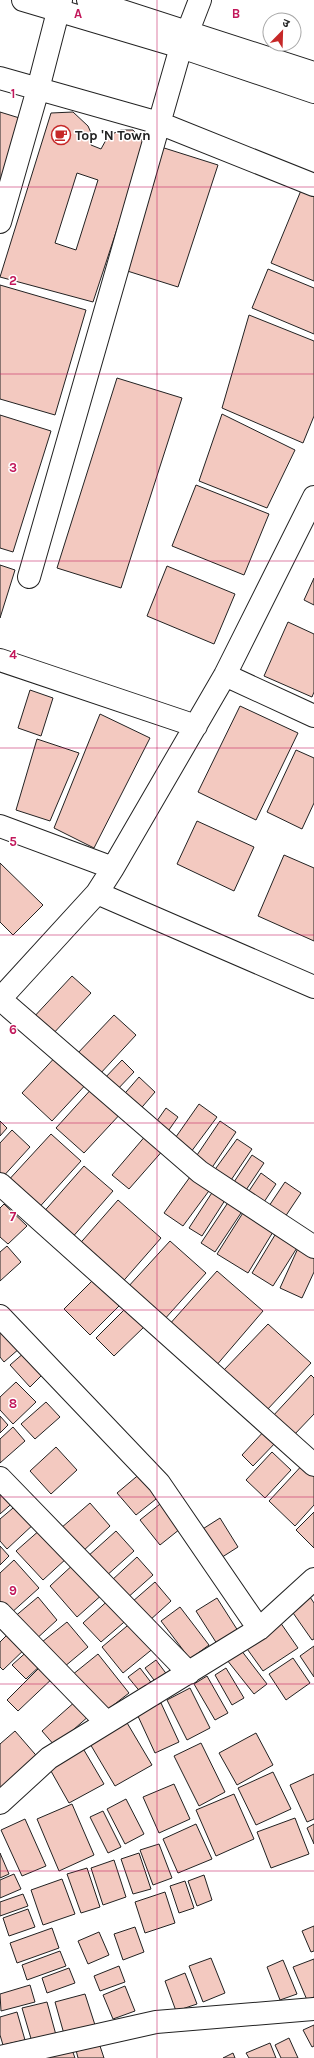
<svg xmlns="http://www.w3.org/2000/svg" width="314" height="2058" viewBox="0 0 314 2058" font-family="Karla,'Noto Sans Devanagari',sans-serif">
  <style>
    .building { fill: #f3c9c0; stroke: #222; fill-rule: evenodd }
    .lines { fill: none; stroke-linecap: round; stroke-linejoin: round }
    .minor-casing { stroke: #222; stroke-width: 24 }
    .major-casing { stroke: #222; stroke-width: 24 }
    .minor { stroke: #fff; stroke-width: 22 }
    .major { stroke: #fff; stroke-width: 22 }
    .grid { fill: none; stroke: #c2185b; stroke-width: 1; stroke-opacity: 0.55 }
    .labels { text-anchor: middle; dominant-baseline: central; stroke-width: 3; stroke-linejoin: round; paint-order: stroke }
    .poi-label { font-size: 14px; font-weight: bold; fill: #222; stroke: #fff; text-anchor: start }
    .grid-label { font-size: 13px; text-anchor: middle; font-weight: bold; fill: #c2185b; stroke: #fff; stroke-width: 3; stroke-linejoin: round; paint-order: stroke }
  </style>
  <rect width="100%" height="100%" fill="#fff"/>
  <path class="building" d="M0 112 26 120 0 202Z
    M73 112 88 126 92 135 91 145 101 149 106 140 112 134 121 130H133L145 144 93 302 0 277 51 113ZM77 173 98 180 76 250 55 243Z
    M161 147 218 165 178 287 121 269Z
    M302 188 314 193V281L271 263Z
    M268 269 314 288V334L252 308Z
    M0 285 86 310 55 415 0 399Z
    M249 315 314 341V416L303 443 222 408Z
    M117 378 182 398 121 588 57 568Z
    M222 414 295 450 267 508 199 481Z
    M0 415 51 431 13 552 0 548Z
    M196 485 269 514 244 575 172 546Z
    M0 565 15 570 0 618Z
    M167 566 235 594 214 644 147 616Z
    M314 578V605L304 600Z
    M288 622 314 634V692L312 697 264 676Z
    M30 690 53 698 41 736 18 728Z
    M240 706 298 733 256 820 198 792Z
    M100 714 150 738 94 848 54 828Z
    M37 739 79 753 50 821 16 810Z
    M296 750 314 758V803L302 829 267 812Z
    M197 821 254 847 234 891 177 864Z
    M284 855 314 868V941L258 916Z
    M0 863 43 905 13 935 0 922Z
    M72 976 91 993 51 1036 32 1019Z
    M114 1015 136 1035 99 1075 76 1055Z
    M59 1053 90 1080 52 1121 22 1093Z
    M122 1060 134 1072 115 1092 103 1080Z
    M139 1077 155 1092 137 1113 120 1099Z
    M95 1085 123 1111 84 1153 56 1128Z
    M199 1104 217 1117 188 1156 171 1144Z
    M166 1108 178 1117 164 1137 152 1128Z
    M0 1121 7 1128 0 1136Z
    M220 1121 236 1132 211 1169 195 1158Z
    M12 1130 30 1147 0 1180V1143Z
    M51 1134 81 1161 35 1212 5 1184Z
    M147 1134 165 1148 129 1189 112 1175Z
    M237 1139 252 1149 227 1186 211 1175Z
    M252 1155 264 1163 242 1196 230 1188Z
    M84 1166 113 1191 70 1240 41 1215Z
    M195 1170 214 1184 183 1226 164 1213Z
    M261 1173 276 1184 260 1208 245 1197Z
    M285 1182 301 1193 281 1223 265 1212Z
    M217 1185 229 1194 202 1236 189 1228Z
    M231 1198 245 1207 215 1252 201 1243Z
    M118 1200 161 1238 119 1286 76 1248Z
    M4 1204 27 1226 8 1244 0 1237V1208Z
    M246 1208 276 1227 248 1273 217 1254Z
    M278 1230 300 1243 273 1286 252 1273Z
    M170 1241 206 1273 163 1321 127 1288Z
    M7 1246 21 1262 0 1281V1252Z
    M299 1246 314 1253V1272L302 1298 280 1288Z
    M217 1271 263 1311 215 1367 168 1326Z
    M94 1279 120 1305 90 1335 64 1309Z
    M127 1307 145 1326 114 1356 96 1338Z
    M268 1324 311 1363 266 1411 223 1371Z
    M0 1326 20 1348 4 1362 0 1357Z
    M25 1352 44 1373 30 1387 10 1365Z
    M311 1375 314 1378V1414L293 1436 272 1417Z
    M16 1382 36 1402 13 1424 0 1410V1397Z
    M46 1402 60 1417 35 1439 21 1424Z
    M0 1416 8 1425 0 1433Z
    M13 1427 25 1441 0 1463V1439Z
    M266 1429 278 1440 253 1466 242 1455Z
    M56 1447 77 1470 51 1494 30 1471Z
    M272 1452 291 1470 265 1498 246 1480Z
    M306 1461 314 1469V1505L295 1526 269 1501Z
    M142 1472 161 1495 136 1515 117 1493Z
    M0 1480 17 1499 0 1514Z
    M165 1500 185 1525 160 1545 140 1520Z
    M19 1503 36 1522 7 1549 0 1541V1519Z
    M90 1503 110 1526 82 1552 61 1528Z
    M314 1512V1548L296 1530Z
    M220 1518 238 1547 216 1561 198 1532Z
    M41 1529 67 1558 43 1580 16 1551Z
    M116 1531 134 1551 105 1577 87 1557Z
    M0 1546 9 1556 0 1565Z
    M137 1557 153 1575 126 1599 111 1581Z
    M14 1560 39 1588 10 1614 0 1603V1573Z
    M76 1562 104 1593 77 1617 50 1586Z
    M155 1582 171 1601 149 1621 132 1602Z
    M38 1597 57 1620 34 1641 13 1618Z
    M112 1597 130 1617 101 1642 83 1623Z
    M310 1597 314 1603V1639L312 1640 291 1610Z
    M217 1598 240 1634 219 1647 196 1611Z
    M180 1607 209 1645 190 1659 161 1621Z
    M133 1621 155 1647 123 1673 102 1647Z
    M67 1622 88 1647 64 1667 42 1642Z
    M280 1622 298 1648 263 1671 245 1646Z
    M13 1629 29 1645 3 1670 0 1667V1642Z
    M314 1646V1677L300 1656Z
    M31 1648 44 1662 26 1679 12 1665Z
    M241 1650 267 1684 254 1694 227 1660Z
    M98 1654 129 1693 102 1714 72 1675Z
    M293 1658 310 1683 286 1700 269 1674Z
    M156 1660 168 1676 157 1684 145 1668Z
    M44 1663 56 1675 18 1711 7 1700Z
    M140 1668 153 1685 142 1694 128 1677Z
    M226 1668 244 1698 232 1705 215 1675Z
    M207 1676 228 1713 215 1720 194 1684Z
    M190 1688 210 1728 187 1740 167 1700Z
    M77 1700 90 1715 55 1746 42 1731Z
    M161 1703 179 1742 155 1753 137 1714Z
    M123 1716 152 1765 115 1786 86 1737Z
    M15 1731 41 1761 0 1794V1744Z
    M256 1733 273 1765 237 1785 219 1753Z
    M201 1743 225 1792 199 1806 174 1756Z
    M81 1745 104 1784 69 1803 47 1764Z
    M273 1772 291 1809 256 1825 238 1788Z
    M314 1774V1819L307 1822 290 1785Z
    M174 1784 190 1819 159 1833 143 1797Z
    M234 1794 254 1839 216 1856 196 1810Z
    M126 1799 144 1834 125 1844 107 1809Z
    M72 1804 94 1855 59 1871 37 1819Z
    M103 1811 121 1847 108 1853 90 1817Z
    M295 1818 309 1854 271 1868 257 1832Z
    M25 1819 46 1866 22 1876 1 1830Z
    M196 1824 212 1859 178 1873 163 1839Z
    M314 1824V1844L307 1828Z
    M159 1844 172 1878 153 1885 140 1850Z
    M0 1853 9 1874 0 1878Z
    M139 1853 151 1889 133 1894 121 1859Z
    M114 1860 126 1897 103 1905 91 1868Z
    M87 1868 100 1907 81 1913 67 1874Z
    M14 1874 21 1889 0 1898V1880Z
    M204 1875 212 1900 197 1906 188 1881Z
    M62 1879 75 1914 43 1925 31 1890Z
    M185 1881 194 1908 179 1913 170 1886Z
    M165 1892 175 1923 145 1933 135 1902Z
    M23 1894 28 1906 0 1916V1902Z
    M28 1909 35 1927 9 1936 3 1918Z
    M314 1926V1951L311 1952 302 1931Z
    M135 1927 144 1952 123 1960 114 1934Z
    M52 1928 59 1948 17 1963 10 1943Z
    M99 1932 109 1955 88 1964 78 1941Z
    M60 1951 66 1966 27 1980 22 1965Z
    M211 1958 225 1993 203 2002 189 1966Z
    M314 1959V1997L307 2000 293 1967Z
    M283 1960 297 1994 280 2000 267 1967Z
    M119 1966 125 1982 100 1991 94 1976Z
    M69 1968 75 1983 47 1993 42 1978Z
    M185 1973 197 2004 176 2011 165 1981Z
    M30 1985 35 2002 1 2011 0 1994Z
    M125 1986 135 2011 113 2019 103 1995Z
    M85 1994 95 2025 64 2034 55 2002Z
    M47 2002 56 2035 32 2042 22 2008Z
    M17 2012 25 2040 3 2045 0 2035V2017Z
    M314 2025V2046L312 2047 303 2030Z
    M289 2038 298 2058H281L275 2045Z
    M99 2043 104 2058H78L76 2050Z
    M270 2043 276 2058H249L246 2053Z
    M71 2047 75 2058H43Z
    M233 2053 235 2058H223Z"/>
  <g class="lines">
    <defs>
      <path id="minor" d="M188 31 200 0
        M0 78 159 123 314 185
        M0 222 38 89 61 0
        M29 577 181 47
        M0 660 196 726
        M225 675 314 716
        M0 826 113 868
        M97 893 314 987
        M0 999 97 893 113 868 225 675 314 497
        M0 999 200 1172 314 1247
        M0 1184 314 1465
        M0 1316 159 1483 259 1629
        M0 1478 189 1673
        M0 1613 106 1722
        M0 1803 49 1758 259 1629 314 1579
        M0 2057 156 2022 314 2009"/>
      <path id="major" d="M23 0 181 47 314 92
        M88 0 314 73"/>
    </defs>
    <use href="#minor" class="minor-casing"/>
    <use href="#major" class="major-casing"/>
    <use href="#minor" class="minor"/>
    <use href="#major" class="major"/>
  </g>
  <path class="grid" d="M157 0V2058M0 187H314M0 374H314M0 561H314M0 748H314M0 935H314M0 1123H314M0 1310H314M0 1497H314M0 1684H314M0 1871H314"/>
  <defs>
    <symbol id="cafe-ring" viewBox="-11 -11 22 22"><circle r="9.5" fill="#fff" stroke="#c62828" stroke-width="1.5"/><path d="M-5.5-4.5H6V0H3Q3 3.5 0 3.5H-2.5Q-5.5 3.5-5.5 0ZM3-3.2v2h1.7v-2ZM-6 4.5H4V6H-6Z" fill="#c62828"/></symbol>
  </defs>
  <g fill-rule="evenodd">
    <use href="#cafe-ring" x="50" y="124" width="22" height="22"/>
  </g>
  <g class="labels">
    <g class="poi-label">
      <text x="75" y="135">Top 'N Town</text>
    </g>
  </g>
  <g class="grid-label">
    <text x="78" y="18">A</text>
    <text x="236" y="18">B</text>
    <text x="13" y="98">1</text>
    <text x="13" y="285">2</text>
    <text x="13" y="472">3</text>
    <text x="13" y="659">4</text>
    <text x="13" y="846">5</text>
    <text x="13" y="1034">6</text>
    <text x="13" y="1221">7</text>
    <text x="13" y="1408">8</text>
    <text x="13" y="1595">9</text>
  </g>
  <g transform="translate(282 32) rotate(23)"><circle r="19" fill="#ffffff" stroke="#a7a7a7"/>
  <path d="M0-3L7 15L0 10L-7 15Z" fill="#c62828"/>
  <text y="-6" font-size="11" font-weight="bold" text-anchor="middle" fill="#222222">उ</text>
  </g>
</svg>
